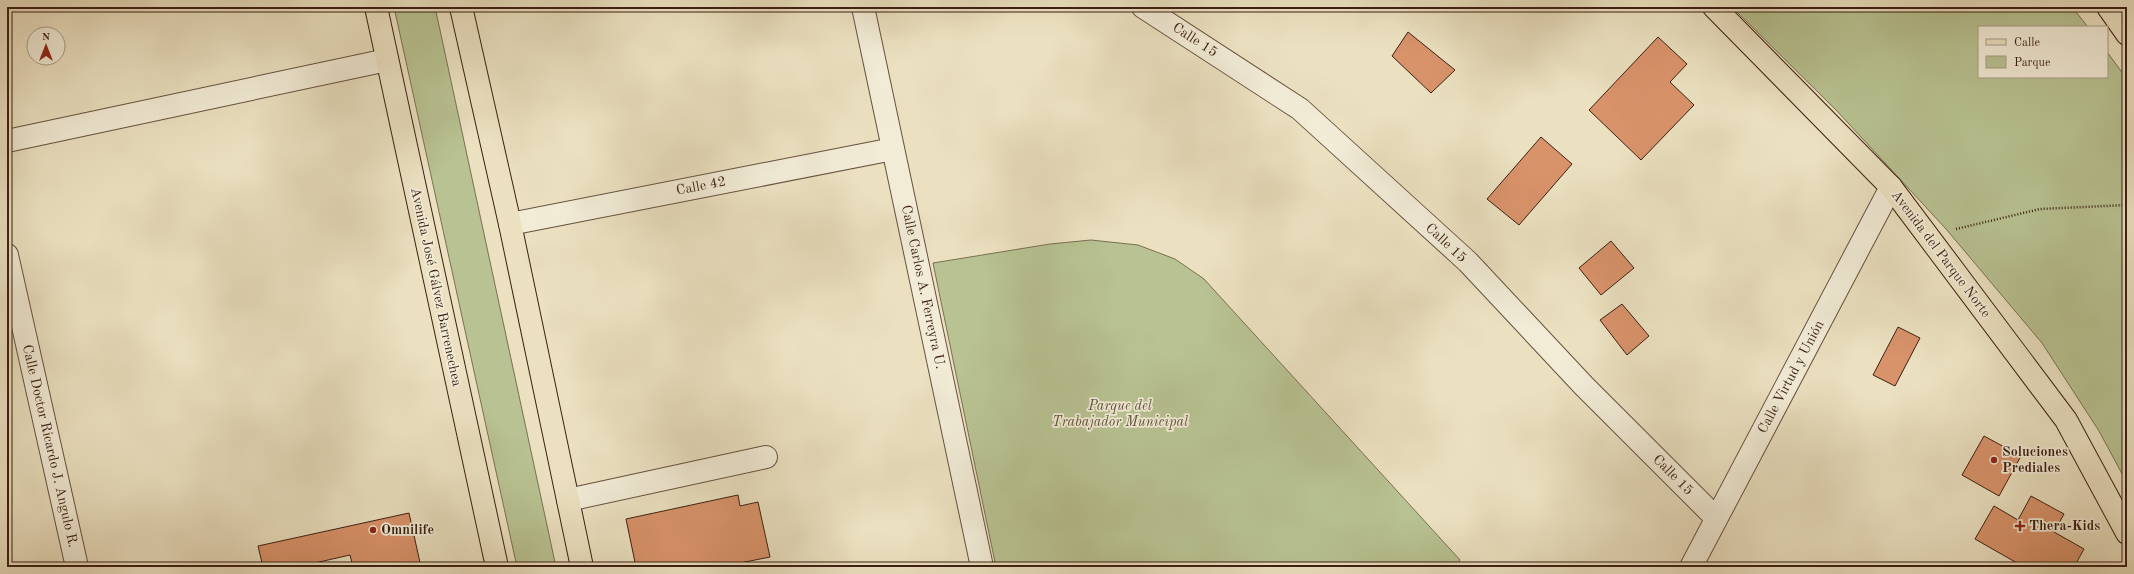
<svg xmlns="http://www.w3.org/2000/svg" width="2134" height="574" viewBox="0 0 2134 574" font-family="'Old Standard TT',serif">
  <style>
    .green { fill: #b8c292; stroke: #7a7052 }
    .building { fill: #d9936b; stroke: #3b1f13 }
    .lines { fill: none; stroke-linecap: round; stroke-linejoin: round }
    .minor-casing { stroke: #67503e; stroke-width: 24 }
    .major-casing { stroke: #3b1f13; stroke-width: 24 }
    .path { stroke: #3b1f13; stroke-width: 2.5; stroke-dasharray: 1 2; stroke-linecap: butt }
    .minor { stroke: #f2ecd7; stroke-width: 22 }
    .major { stroke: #ebe1c1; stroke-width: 22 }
    .poi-dot { fill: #8f2418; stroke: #f2ecd7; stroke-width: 1.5 }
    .labels { text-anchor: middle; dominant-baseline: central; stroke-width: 3.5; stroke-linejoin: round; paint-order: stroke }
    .street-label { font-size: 14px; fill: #3b1f13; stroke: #f2ecd7 }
    .park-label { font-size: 14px; font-style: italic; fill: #605039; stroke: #f2ecd7 }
    .poi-label { font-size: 14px; font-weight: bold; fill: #3b1f13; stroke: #f2ecd7; text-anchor: start }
  </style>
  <rect width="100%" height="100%" fill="#ebe1c1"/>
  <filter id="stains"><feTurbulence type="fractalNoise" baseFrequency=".005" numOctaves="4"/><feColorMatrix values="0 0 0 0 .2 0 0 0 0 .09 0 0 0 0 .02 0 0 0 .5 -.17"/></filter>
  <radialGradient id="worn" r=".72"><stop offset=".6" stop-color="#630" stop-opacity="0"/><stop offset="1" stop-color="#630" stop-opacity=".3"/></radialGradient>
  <path class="green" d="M394 7H435L556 567H517Z
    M1732 7H2072L2088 27H1979V77H2107V52L2127 79V483L2099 431 2042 343 1946 229 1837 111Z
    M1091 240 1138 245 1175 259 1204 279 1460 560 1456 567H996L933 263 1050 244Z"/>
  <path class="building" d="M1408 32 1455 70 1431 93 1392 56Z
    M1658 37 1687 64 1670 82 1694 105 1641 160 1589 110Z
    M1541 137 1572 164 1519 225 1487 199Z
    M1611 241 1634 268 1601 295 1579 268Z
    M1622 304 1649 336 1627 355 1600 320Z
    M1898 327 1920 338 1895 386 1873 375Z
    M1984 436 2021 456 1999 496 1962 475Z
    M738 495 740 506 758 502 770 557 720 567H636L626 519Z
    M2031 496 2064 514 2054 532 2084 549 2074 567H2024L1975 539 1994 506 2018 520Z
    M409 513 421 567H353L350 555 297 567H263L258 546Z"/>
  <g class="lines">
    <defs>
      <path id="minor" d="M863 7 982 567
        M1143 7 1300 109 1468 262 1584 386 1716 518
        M7 141 387 60
        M510 224 893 149
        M7 255 77 567
        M568 500 766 457
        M1691 567 1891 187"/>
      <path id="major" d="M376 7 497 567
        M461 7 510 224 582 567
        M1714 7 1891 187 2066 420 2127 533
        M2108 7 2127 34"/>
    </defs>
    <use href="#minor" class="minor-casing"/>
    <use href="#major" class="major-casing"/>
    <path class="path" d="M1956 229 2040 209 2127 205"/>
    <use href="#minor" class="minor"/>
    <use href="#major" class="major"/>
  </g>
  <g class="poi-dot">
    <circle cx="1994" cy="460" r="4"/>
    <path d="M2018 520h4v4h4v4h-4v4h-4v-4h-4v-4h4z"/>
    <circle cx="373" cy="530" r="4"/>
  </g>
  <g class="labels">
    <g class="street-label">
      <text transform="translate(1195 40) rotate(33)">Calle 15</text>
      <text transform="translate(701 186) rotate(-11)">Calle 42</text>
      <text transform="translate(1446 243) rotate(43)">Calle 15</text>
      <text transform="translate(1941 254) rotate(53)">Avenida del Parque Norte</text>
      <text transform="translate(436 287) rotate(78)">Avenida José Gálvez Barrenechea</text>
      <text transform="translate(923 287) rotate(78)">Calle Carlos A. Ferreyra U.</text>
      <text transform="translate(1791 377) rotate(-62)">Calle Virtud y Unión</text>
      <text transform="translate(50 446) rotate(77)">Calle Doctor Ricardo J. Angulo R.</text>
      <text transform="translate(1673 475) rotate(45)">Calle 15</text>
    </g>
    <g class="park-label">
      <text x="1120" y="406">Parque del<tspan x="1120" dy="16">Trabajador Municipal</tspan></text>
    </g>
    <g class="poi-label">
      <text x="2002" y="452">Soluciones<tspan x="2002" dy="16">Prediales</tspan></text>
      <text x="2029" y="526">Thera-Kids</text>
      <text x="381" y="530">Omnilife</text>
    </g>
  </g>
  <rect width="2134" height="574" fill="none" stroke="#ebe1c1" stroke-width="24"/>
  <rect x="8" y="8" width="2118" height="558" fill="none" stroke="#3b1f13" stroke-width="2"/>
  <rect x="12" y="12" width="2110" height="550" fill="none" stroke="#3b1f13"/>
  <rect x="1978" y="26" width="130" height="52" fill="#f2ecd7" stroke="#a99a89"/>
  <rect x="1986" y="39" width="20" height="6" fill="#ebe1c1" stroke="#a99a89"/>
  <text x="2014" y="46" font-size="12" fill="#3b1f13">Calle</text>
  <rect x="1986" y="56" width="20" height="12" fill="#b8c292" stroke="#a99a89"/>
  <text x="2014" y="66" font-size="12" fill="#3b1f13">Parque</text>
  <g transform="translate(46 46)"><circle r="19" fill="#f2ecd7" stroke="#a99a89"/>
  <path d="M0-3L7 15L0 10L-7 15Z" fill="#8f2418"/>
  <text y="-6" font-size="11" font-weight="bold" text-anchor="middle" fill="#3b1f13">N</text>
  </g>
  <rect width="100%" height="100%" filter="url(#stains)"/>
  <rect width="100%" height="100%" fill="url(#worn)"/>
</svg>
